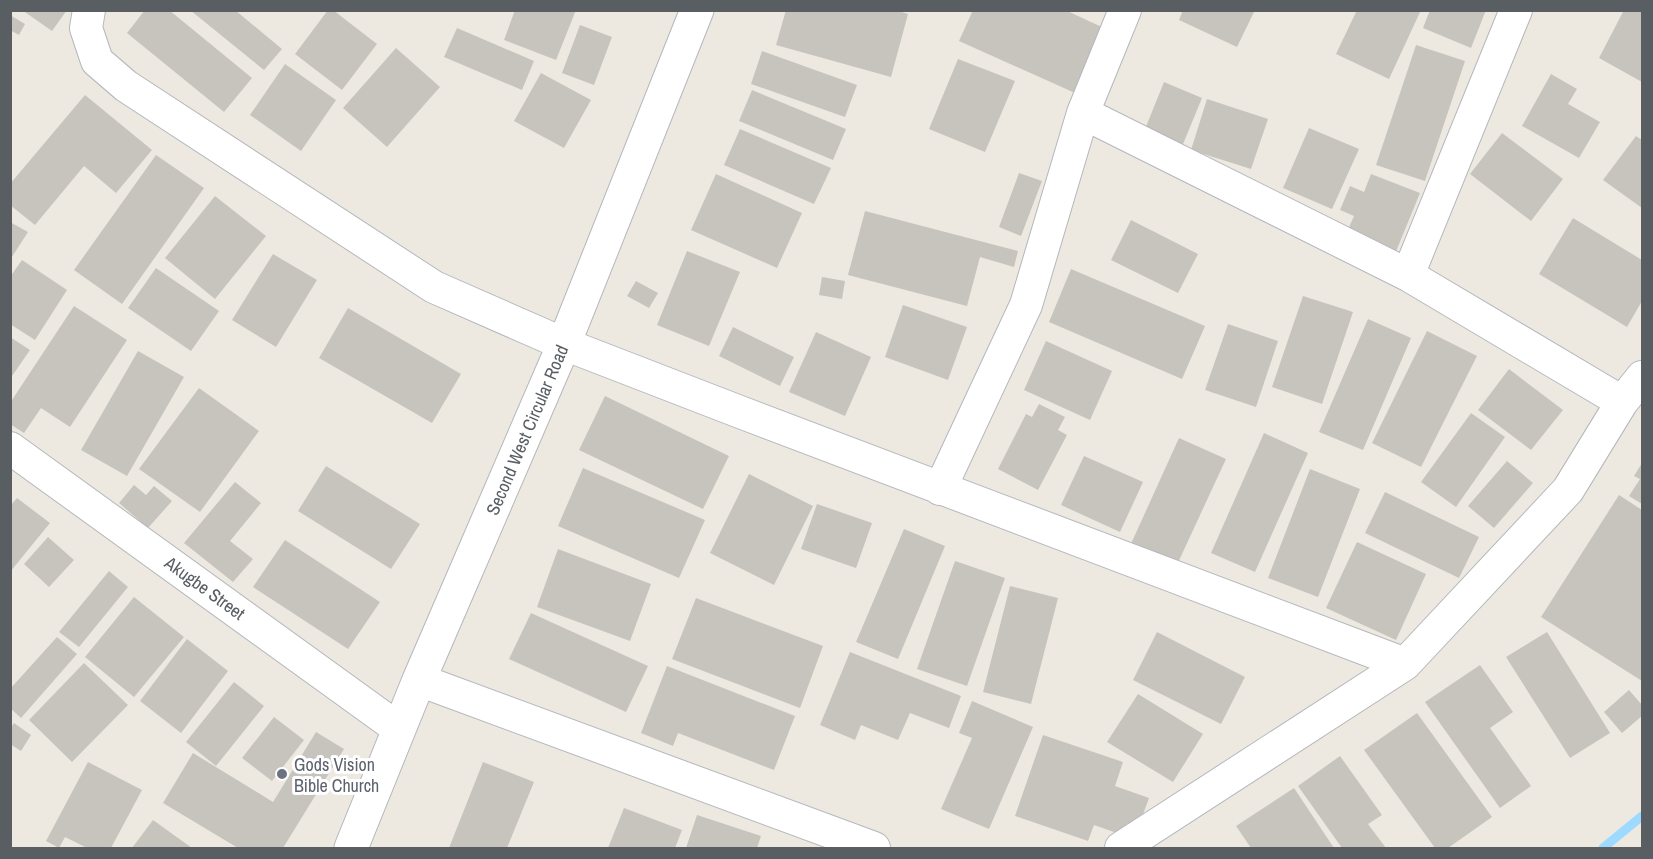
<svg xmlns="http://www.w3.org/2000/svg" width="1653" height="859" viewBox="0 0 1653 859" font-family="'Archivo Narrow',sans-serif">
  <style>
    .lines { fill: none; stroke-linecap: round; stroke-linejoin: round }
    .stream { stroke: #9ed9ff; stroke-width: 9 }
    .building { fill: #c7c4be }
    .minor-casing { stroke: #b4b7bc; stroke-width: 34 }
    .tertiary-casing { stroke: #b4b7bc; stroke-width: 35 }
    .minor { stroke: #fff; stroke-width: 32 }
    .tertiary { stroke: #fff; stroke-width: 33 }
    .worship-dot { fill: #6b7280; stroke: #fff; stroke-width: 2 }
    .labels { text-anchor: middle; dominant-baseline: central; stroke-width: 6; stroke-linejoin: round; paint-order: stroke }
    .street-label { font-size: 18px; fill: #595e62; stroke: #fff }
    .worship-label { font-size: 18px; fill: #5b616d; stroke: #fff; text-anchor: start }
  </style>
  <rect width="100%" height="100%" fill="#ede9e1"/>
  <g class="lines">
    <path class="stream" d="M1603 848 1642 816"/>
  </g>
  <path class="building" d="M22 10H67L52 31Z
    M145 10H169L252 78 224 112 127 33Z
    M190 10H235L282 49 264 70Z
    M328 10H333L377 44 342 90 295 54Z
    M515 10H576L556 60 504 40Z
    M786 10H895L908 14 891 77 776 45Z
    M973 10H1065L1104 28 1075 93 959 41Z
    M1183 10H1255L1237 47 1179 20Z
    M1357 10H1421L1389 79 1336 54Z
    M1430 10H1486L1471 48 1423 28Z
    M1624 10H1642V82L1599 58Z
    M10 15 25 24 19 35 10 30Z
    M580 25 612 37 594 85 562 73Z
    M457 28 534 61 522 90 444 57Z
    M1416 45 1465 61 1425 181 1376 165Z
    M396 48 440 87 387 147 343 108Z
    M762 51 857 85 845 117 751 84Z
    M958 59 1015 81 985 152 929 129Z
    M285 64 336 100 301 151 250 115Z
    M541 73 591 100 564 148 514 121Z
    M1551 74 1577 89 1568 104 1600 122 1579 158 1522 126Z
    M1164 82 1202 98 1181 149 1143 134Z
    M752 90 846 129 833 160 739 121Z
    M85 95 152 150 116 193 84 166 35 225 10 205V184Z
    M1207 99 1268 119 1251 169 1191 150Z
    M1309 128 1359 149 1332 209 1283 188Z
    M740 129 831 168 814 204 724 165Z
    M1502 133 1563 179 1531 221 1470 174Z
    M1636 136 1642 140V208L1603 180Z
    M156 155 204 188 122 304 74 270Z
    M1019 173 1042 181 1021 236 999 227Z
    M716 174 802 213 777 268 691 230Z
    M1371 174 1420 193 1395 254 1346 234 1354 216 1340 210 1350 186 1364 192Z
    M215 196 266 236 215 299 165 258Z
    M865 211 1018 251 1014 267 980 257 967 306 848 275Z
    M1573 218 1642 260V301L1627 327 1539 274Z
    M1131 220 1198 254 1178 293 1111 260Z
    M10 222 28 232 10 260Z
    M687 251 740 272 709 346 657 325Z
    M273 254 317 280 276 347 232 320Z
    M22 260 67 290 35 340 10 324V277Z
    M156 268 219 311 191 351 128 308Z
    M1071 269 1205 326 1182 379 1049 322Z
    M822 277 845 281 842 299 819 295Z
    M636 281 658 293 649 308 627 296Z
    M1303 296 1353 312 1322 404 1272 387Z
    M903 305 967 327 948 380 885 357Z
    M74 306 127 340 70 427 41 408 24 433 10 424V403Z
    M348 308 461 374 432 423 319 358Z
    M1368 319 1411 338 1363 450 1319 432Z
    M1228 324 1278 341 1256 407 1205 390Z
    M733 327 794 357 780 386 719 356Z
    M1427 331 1477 356 1421 467 1372 443Z
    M816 332 871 357 845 416 789 392Z
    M10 337 30 350 10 379Z
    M1046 341 1112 371 1090 420 1024 390Z
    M138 351 184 377 127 476 81 450Z
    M1509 369 1563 410 1531 450 1478 410Z
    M199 388 259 431 200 512 139 469Z
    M605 396 729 456 703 509 579 450Z
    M1039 404 1065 417 1058 430 1067 435 1038 490 998 469 1026 414 1032 417Z
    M1471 413 1505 437 1456 507 1421 482Z
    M1264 433 1308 453 1255 572 1211 553Z
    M1179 438 1226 459 1176 567 1130 546Z
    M1084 456 1143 482 1120 532 1061 505Z
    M1507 461 1533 483 1494 528 1468 506Z
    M1642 463V504L1629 496 1640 479 1634 476Z
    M326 466 420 524 391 569 298 511Z
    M583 468 705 520 679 578 558 526Z
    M1310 469 1360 489 1318 597 1268 578Z
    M749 474 813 506 774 585 710 553Z
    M235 482 261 503 230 541 253 559 233 582 184 543Z
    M134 485 146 495 154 486 172 501 148 528 119 503Z
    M1385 492 1479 537 1459 578 1365 533Z
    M1619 495 1642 510V681L1541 617Z
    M17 498 50 523 10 572V506Z
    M817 504 872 523 856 568 801 549Z
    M904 529 945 546 898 659 856 642Z
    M48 537 74 560 49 587 24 564Z
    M285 540 380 602 348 649 253 587Z
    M1357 542 1426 574 1396 640 1326 608Z
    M558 549 651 584 630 641 537 607Z
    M955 561 1005 578 967 686 917 669Z
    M109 571 128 587 79 647 59 632Z
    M1010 586 1058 598 1031 704 983 692Z
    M134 597 184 637 134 697 85 657Z
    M696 598 823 646 800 708 672 659Z
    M531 613 648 666 626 712 509 659Z
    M1157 632 1245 677 1221 724 1133 680Z
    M1547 632 1610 733 1570 758 1506 657Z
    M57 637 77 654 21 718 10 708V689Z
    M187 639 228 671 181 733 140 701Z
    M850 652 961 696 949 728 910 713 898 740 861 725 855 740 820 725Z
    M84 663 128 705 72 762 29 720Z
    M1480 665 1513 712 1490 728 1531 786 1500 808 1425 702Z
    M667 666 795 716 774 770 678 733 673 746 641 733Z
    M234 682 264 706 216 766 186 742Z
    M1629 690 1642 705V716L1622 733 1604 712Z
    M1138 694 1203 734 1173 782 1107 742Z
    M972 701 1033 727 989 829 941 809 972 738 959 733Z
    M1417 713 1492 817 1448 848H1435L1364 750Z
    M274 717 304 740 272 781 242 758Z
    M14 723 31 735 21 751 10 744V729Z
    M316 732 344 749 283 848H238L163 803 193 753 273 802Z
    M1043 735 1123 762 1115 786 1149 798 1134 839 1094 825 1088 841 1015 816Z
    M1340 756 1382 815 1368 824 1386 848H1342L1298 786Z
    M88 762 142 790 111 848H87L65 837 59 848 46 841Z
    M483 762 534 782 507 848H449Z
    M1294 788 1334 848H1251L1236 826Z
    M624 808 682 830 675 848H608Z
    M697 815 761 836 757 848H686Z
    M153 820 192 848H132Z"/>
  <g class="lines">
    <defs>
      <path id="minor" d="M89 10 86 28 97 61 126 86 434 287 564 344 740 412 1405 664
        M1083 113 1408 275 1622 402
        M1408 275 1516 10
        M10 448 399 729
        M940 489 1026 305 1083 113 1125 10
        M419 680 874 848
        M1121 848 1405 664 1568 490 1622 402 1642 377"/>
      <path id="tertiary" d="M351 848 419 680 564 344 697 10"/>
    </defs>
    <use href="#minor" class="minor-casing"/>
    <use href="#tertiary" class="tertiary-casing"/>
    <use href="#minor" class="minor"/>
    <use href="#tertiary" class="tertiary"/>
  </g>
  <circle class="worship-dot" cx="282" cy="774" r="6"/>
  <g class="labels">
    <g class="street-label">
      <text transform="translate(527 430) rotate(-67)">Second West Circular Road</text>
      <text transform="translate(205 588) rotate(36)">Akugbe Street</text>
    </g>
    <g class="worship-label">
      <text x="294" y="764">Gods Vision<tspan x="294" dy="21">Bible Church</tspan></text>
    </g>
  </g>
  <rect width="1653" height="859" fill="none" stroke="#595e62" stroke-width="24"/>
</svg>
